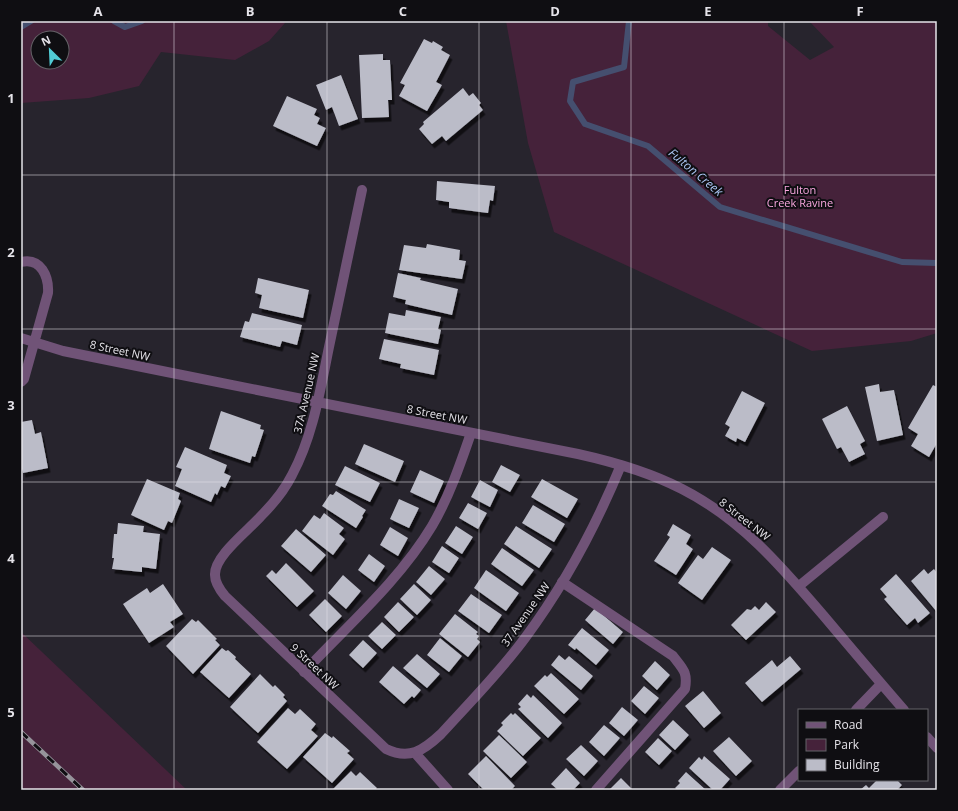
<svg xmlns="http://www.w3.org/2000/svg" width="958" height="811" viewBox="0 0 958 811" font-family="'Open Sans',sans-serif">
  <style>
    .green { fill: #45223a; fill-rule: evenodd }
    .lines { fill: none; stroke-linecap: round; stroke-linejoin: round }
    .stream { stroke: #454f6f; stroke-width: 6 }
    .building { fill: #bbbcc8; filter: url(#shadow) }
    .lane { stroke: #705377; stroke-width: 10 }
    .street { stroke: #705377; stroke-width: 10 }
    .rail-casing { stroke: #96949b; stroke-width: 4.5 }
    .rail { stroke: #0f0e12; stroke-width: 3; stroke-dasharray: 9; stroke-linecap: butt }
    .grid { fill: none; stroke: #e5e3e9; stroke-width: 1; stroke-opacity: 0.55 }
    .labels { text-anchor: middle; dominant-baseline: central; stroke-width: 4; stroke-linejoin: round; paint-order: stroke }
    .park-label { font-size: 11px; fill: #f8a6de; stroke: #0f0e12 }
    .street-label { font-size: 11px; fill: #e5e3e9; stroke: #0f0e12 }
    .water-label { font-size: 12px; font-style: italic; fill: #acc7f5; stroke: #0f0e12 }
    .neatline { fill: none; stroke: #e5e3e9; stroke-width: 1.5 }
    .grid-label { font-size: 13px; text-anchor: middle; font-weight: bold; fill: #e5e3e9 }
  </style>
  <defs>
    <filter id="shadow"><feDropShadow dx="2.5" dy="4.5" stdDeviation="0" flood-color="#0009"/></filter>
  </defs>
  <rect width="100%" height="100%" fill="#27242d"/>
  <path class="green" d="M21 21H282L285 23 269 41 235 60 161 52 139 86 89 98 21 103ZM38 38H62V62H38Z
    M506 21H768V26L810 60 834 47 809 21H937V333L911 341 812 351 554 232 528 143Z
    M21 632 187 790H21Z"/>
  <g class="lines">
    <path class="stream" d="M114 21 125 27 142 21
      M629 21 624 67 573 82 570 101 585 124 648 146 720 207 902 262 937 263
      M21 27 31 21"/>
  </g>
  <path class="building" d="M424 39 432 43 433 41 443 47 441 50 450 55 436 82 442 85 427 111 399 96 405 85 400 83Z
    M383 54V60H390L392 100H388L389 117 362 118 359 55Z
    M341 75 358 119 339 126 332 107 326 110 316 85Z
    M463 88 469 96 473 93 481 103 479 105 483 110 446 141 442 136 432 144 419 129 424 124 423 122Z
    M287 96 317 109 314 115 320 118 317 124 326 128 317 146 273 126Z
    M437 181 495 186 493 201 490 200 488 213 449 208V202L436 200Z
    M427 244 460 250 459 260 466 261 462 279 399 270 404 245 426 248Z
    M398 273 421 278 420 280 458 289 452 315 405 304 406 300 393 297Z
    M258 278 309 290 303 318 259 308 262 295 255 293Z
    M406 310 441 317 438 329 441 330 438 344 385 333 389 313 405 316Z
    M252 313 302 325 297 345 282 341 280 347 240 337 245 321 249 322Z
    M384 339 439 350 434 375 400 368 401 364 379 359Z
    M879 384 880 392 894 390 903 435 877 441 865 387Z
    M933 385 937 387V443L929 457 911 446 918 434 908 428Z
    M742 391 765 403 745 442 737 438 736 442 725 436 730 427 725 424Z
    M847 406 865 441 860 444 865 454 849 462 841 447 837 449 822 419Z
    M221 411 261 425 260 429 264 430 255 457 252 456 250 463 209 449Z
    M32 420 35 434 41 432 48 468 23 473 21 465V422Z
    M364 444 404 461 395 482 355 464Z
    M185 447 227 465 224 473 231 476 225 488 221 486 217 495 215 493 211 502 175 486 182 469 176 467Z
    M501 465 520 475 510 492 492 482Z
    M345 466 380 483 370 502 335 485Z
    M420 470 444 481 434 503 410 492Z
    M147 479 180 493 178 499 181 501 172 523 168 521 164 530 131 515Z
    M542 479 578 499 567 518 531 497Z
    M480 480 498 490 490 507 471 497Z
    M336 491 366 510 362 516 363 517 356 528 322 506 330 494 333 495Z
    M399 499 419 508 409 528 390 519Z
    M468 503 487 513 478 529 459 518Z
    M533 505 565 524 554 542 522 523Z
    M324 513 344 528 339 534 345 539 333 555 302 531 314 515 320 519Z
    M118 523 144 526 143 532 160 534 156 569 142 567V572L112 569 114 558H112L114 534H117Z
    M673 524 691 535 686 544 693 549 676 575 654 561 670 537 667 535Z
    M456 526 473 537 462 554 445 543Z
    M516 526 552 549 539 568 504 544Z
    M390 527 408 538 398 556 380 545Z
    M296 529 326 555 311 572 281 546Z
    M442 546 459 558 449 573 432 562Z
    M712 547 731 560 702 600 678 583 698 555 703 559Z
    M502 548 534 570 522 586 491 564Z
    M369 554 385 566 374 582 358 570Z
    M286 563 314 591 297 607 266 576 272 570 276 574Z
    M429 566 445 579 431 595 416 582Z
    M924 569 928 574 934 569 937 573V612L911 581Z
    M486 570 519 593 506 611 474 588Z
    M896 574 930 613 918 623 915 618 907 625 884 599 887 597 880 589Z
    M343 575 361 591 346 609 328 593Z
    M163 584 183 614 170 622 174 627 149 643 123 604 147 588 150 593Z
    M414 584 431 600 417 615 400 599Z
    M471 594 502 615 489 633 458 611Z
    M325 599 342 616 326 632 309 615Z
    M398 602 414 617 399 632 384 617Z
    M766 602 776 612 746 640 731 625 747 609 751 610 755 606 759 610Z
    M595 608 623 632 613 644 585 620Z
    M455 614 478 632 476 634 479 636 477 639 480 642 468 657 439 634Z
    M192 619 196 622 198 620 217 639 215 640 220 645 193 674 166 646Z
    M382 622 396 635 382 649 368 636Z
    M582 628 609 650 596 665 576 648 575 650 568 645Z
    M440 638 462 656 449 672 427 655Z
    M363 640 377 653 363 668 349 655Z
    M222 648 226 651 228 650 236 657 235 659 251 674 229 698 200 672Z
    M417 654 440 674 427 688 403 668Z
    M559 655 565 660 569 656 593 676 581 690 551 665Z
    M790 656 801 669 762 702 745 683 772 660 777 667Z
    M655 661 670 675 657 690 642 676Z
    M393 666 421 690 414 698 412 696 404 704 379 682Z
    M551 673 579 699 564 714 534 686 545 675 547 677Z
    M260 674 273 687 275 685 285 695 283 697 287 701 258 733 230 707Z
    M644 686 659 698 645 714 631 701Z
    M703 691 721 713 704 728 685 706Z
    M527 694 531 698 533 695 562 723 548 738 518 709 521 707 518 704Z
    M622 707 638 720 624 736 609 723Z
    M288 708 295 714 300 709 316 724 311 730 318 736 287 769 257 742Z
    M511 713 513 715 515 713 541 738 523 756 497 731 503 725 501 723Z
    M673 720 689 735 675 750 659 735Z
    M604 725 620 738 604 756 589 742Z
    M325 733 332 738 333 736 350 751 347 753 354 759 332 783 303 757Z
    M499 735 527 762 511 778 483 751Z
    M729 737 752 761 736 776 713 751Z
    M658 738 672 751 659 765 645 752Z
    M581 745 598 761 584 776 566 759Z
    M486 756 515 786 511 790H484L468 774Z
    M704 756 730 779 720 790H713L689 768 699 757 702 760Z
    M566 768 580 783 573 790H558L551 784Z
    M351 771 356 776 360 772 377 788 375 790H332Z
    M686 772 706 790H677L675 788 680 783 678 781Z
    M621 778 633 790H609Z
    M877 780H897L902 785 897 790H860L866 785 869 788Z"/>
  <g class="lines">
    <path class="lane" d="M562 582 673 656C683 669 688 672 685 689L596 790
      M304 672C348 625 399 581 432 526 449 497 460 465 471 433
      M415 753 448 790"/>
    <path class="street" d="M362 190C351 242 340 295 329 347 320 391 313 436 292 475 284 491 273 504 261 516 249 530 214 556 215 575 215 583 220 590 225 596L386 749C409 760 423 751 441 734 470 702 500 672 525 638 565 584 596 526 621 465
      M21 262C41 257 49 277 48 293L24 379 21 382
      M21 338 63 351 167 372 578 454C614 462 649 472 682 489 741 519 781 566 823 615 850 647 877 679 904 710
      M799 586 883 517
      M856 710 881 684
      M927 737 937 748
      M780 790 799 771"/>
    <defs>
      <path id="rail" d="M21 732 83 790"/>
    </defs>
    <use href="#rail" class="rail-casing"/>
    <use href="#rail" class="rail"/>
  </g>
  <path class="grid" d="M174 21V790M327 21V790M479 21V790M631 21V790M784 21V790M21 175H937M21 329H937M21 482H937M21 636H937"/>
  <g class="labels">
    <g class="park-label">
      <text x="800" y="189">Fulton<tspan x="800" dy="13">Creek Ravine</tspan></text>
    </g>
    <g class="street-label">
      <text transform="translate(120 350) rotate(12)">8 Street NW</text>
      <text transform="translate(306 393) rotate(-77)">37A Avenue NW</text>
      <text transform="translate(437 414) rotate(11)">8 Street NW</text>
      <text transform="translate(745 519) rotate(38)">8 Street NW</text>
      <text transform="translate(525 614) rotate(-55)">37 Avenue NW</text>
      <text transform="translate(315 666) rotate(43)">9 Street NW</text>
    </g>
    <g class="water-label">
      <text transform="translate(696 172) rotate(40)">Fulton Creek</text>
    </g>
  </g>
  <rect width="958" height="811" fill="none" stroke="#0f0e12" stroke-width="44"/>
  <rect x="798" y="709" width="130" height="72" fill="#0f0e12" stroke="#656368"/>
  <rect x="806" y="722" width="20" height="6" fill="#705377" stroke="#656368"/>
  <text x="834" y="729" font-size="12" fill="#e5e3e9">Road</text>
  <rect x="806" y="739" width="20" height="12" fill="#45223a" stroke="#656368"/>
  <text x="834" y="749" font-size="12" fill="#e5e3e9">Park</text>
  <rect x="806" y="759" width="20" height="12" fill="#bbbcc8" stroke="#656368"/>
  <text x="834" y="769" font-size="12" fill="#e5e3e9">Building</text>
  <g transform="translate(50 50) rotate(336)"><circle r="19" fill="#0f0e12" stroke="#656368"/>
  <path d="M0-3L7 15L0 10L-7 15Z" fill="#51ccd5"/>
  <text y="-6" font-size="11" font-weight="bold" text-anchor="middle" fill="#e5e3e9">N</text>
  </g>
  <rect x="22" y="22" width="914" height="767" class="neatline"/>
  <g class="grid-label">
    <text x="98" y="16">A</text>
    <text x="250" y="16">B</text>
    <text x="403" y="16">C</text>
    <text x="555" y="16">D</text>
    <text x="708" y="16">E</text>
    <text x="860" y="16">F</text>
    <text x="11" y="103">1</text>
    <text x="11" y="257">2</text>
    <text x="11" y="410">3</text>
    <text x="11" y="563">4</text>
    <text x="11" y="717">5</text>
  </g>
</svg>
